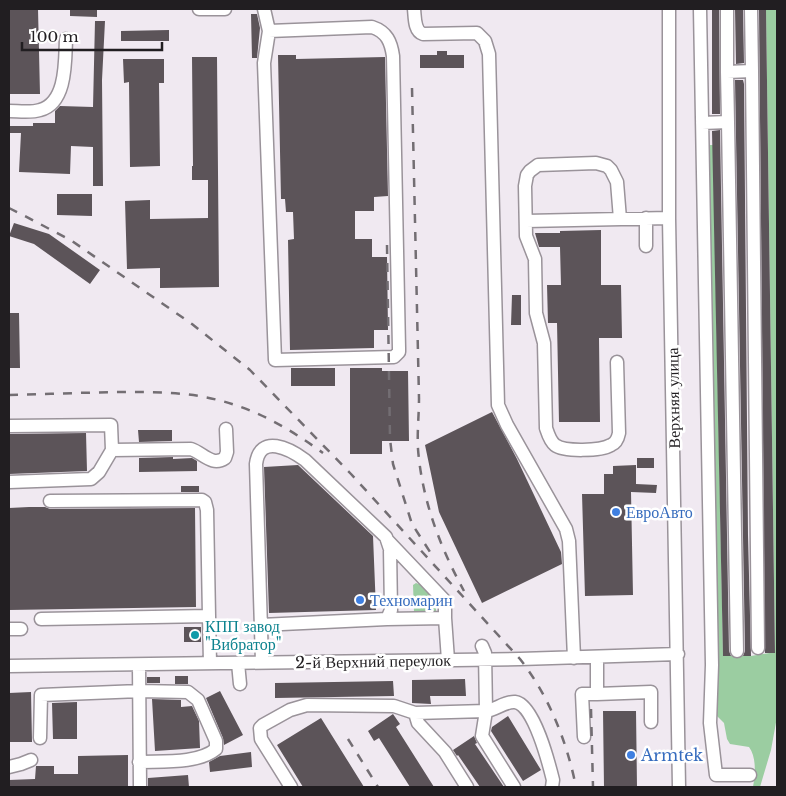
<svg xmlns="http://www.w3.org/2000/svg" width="786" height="796" viewBox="0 0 786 796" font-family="'Libre Baskerville',serif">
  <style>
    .green { fill: #9bcda1 }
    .building { fill: #5c5459 }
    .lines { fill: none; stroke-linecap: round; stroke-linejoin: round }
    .minor-casing { stroke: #9a939a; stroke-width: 15 }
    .minor { stroke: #fff; stroke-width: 12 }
    .rail { stroke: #736e73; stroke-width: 2.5; stroke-dasharray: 9 9; stroke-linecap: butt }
    .shop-dot { fill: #3f7fe0; stroke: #fff; stroke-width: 2 }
    .culture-dot { fill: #0f9aa8; stroke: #fff; stroke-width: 2 }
    .labels { text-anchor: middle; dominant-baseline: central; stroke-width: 5; stroke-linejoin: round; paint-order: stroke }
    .street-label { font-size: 16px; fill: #211e21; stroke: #fff }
    .shop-label { font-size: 16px; fill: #366cbe; stroke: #fff; text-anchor: start }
    .culture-label { font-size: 16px; fill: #0d838f; stroke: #fff; text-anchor: start }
  </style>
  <rect width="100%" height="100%" fill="#f0e9f1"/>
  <path class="green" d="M766 9H777V717L771 750 760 787H753C755 775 757 758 749 747L730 744 727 739 724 723 716 715 707 148 709 145H713L723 656H751L775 652Z
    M416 583 421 585 436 602V611L414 612 413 585Z"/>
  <path class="building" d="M9 9H38L40 94H9Z
    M70 9H97V17L70 16Z
    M712 9H719L720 114H712Z
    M735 9H743L744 63 736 64Z
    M759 9H766L775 653H765Z
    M251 14H257L260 28 257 58H252Z
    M95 21H105L102 80 103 186H93V147L71 146 70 174 19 172 21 133H9V126H33V123H55V111L60 106 93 107Z
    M169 30V41H121V31Z
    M437 51H447V55H464V68H420V55H437Z
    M278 55H296V59L385 57 388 196 374 197V211H355V239H372V257H387L388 330H374V348L290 350 288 240 294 239 293 212H286L285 199H281Z
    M192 57H217L219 287 160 288V268L127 269 125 201 150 200V219L208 218V180H192V166H193Z
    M123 59H164V83H159L160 166 130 167 129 82 124 83Z
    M735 80H743L744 84 748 535 751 656H743L745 651Z
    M720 130 729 651 731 656H723L712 131Z
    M57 194H92V216L57 215Z
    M14 223 49 234 100 270 90 284 34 244 9 236Z
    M601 230V285H621L622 338H599L600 422H559L557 323H548L547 285H561L560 247H539L535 233H560V231Z
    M512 295H521V325H511Z
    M9 313H19L20 368H9Z
    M291 368H335V386H291Z
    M350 368H382V371H408L409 441H382V454H350Z
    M492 412 517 459 561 552 562 564 482 603 439 512 425 445Z
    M138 430H172V441L139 442Z
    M86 433 87 471 9 474V434Z
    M173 457V459L192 458 197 461V471L139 472V458Z
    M637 458H654V468H637Z
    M298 465 373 536 376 610 269 613 264 467Z
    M636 465V484L657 485 656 493 631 492 633 595 585 596 582 494H604V474H613V466Z
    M181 486H199V492H181Z
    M29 507H45L50 509 195 508 196 607 9 610V508Z
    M184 627H201V642H184Z
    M175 676H188V684H175Z
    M147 677H160V683H147Z
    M465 679 466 696H430L431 704 412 703V680Z
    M393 681 394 696 275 698V683Z
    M220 691 243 735 224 745 223 738 206 698Z
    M31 692 32 742H9V693Z
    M152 699 181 700V707L192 706 199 721 200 748 155 751Z
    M77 702V739H53L52 703Z
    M603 711H636L637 787H604Z
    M393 714 400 724 396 727 434 787H410L379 738 374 741 368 731Z
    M508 716 541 770 523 781 491 731 492 727Z
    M321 718 364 787H303L277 745Z
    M474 736 477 743 475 744 504 787H480L458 755 457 756 453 750Z
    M251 752 252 767 210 772 209 762 220 756Z
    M128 755V787H9V780L35 779 36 766H54V774H78V756Z
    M188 775 189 787H148V778Z"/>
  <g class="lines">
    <defs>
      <path id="minor" d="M199 9H225
        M264 9 269 31 264 63 275 360 394 357 399 352V348L393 56C391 42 387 32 372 27L269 31
        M414 9C415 17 414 31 423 34L477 33 485 41 489 54 498 405 507 425 566 529 569 541 574 658
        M669 9V218L679 787
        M700 9 712 665 710 723 716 775H750
        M727 9V72
        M751 9 752 71
        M9 111C18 111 31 113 40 110 67 103 65 61 66 39
        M728 122 727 72 752 71 758 648
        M702 123 728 122 737 651
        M646 218V246
        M526 221 669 218
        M617 362 619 433C618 438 616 443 611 445 601 451 564 452 555 445 550 441 548 434 546 428L544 343 536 313 535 259 526 236 525 186 527 175 530 171 538 165 596 163 607 166 611 170 617 182 620 219
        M9 426 111 425 112 450 191 449C203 453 212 467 225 458L227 452 226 429
        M9 482 91 479 99 472 112 450
        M388 541 445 601V618
        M209 616 210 663
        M41 619 209 616 207 510 205 502 202 500 50 501
        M387 619 445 618 448 660
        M261 625 387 619 391 610 390 549 386 537 305 460C290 449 260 433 256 464L262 662
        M9 629H21
        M482 646 485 653 486 711 482 736 514 787
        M597 657V694L651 692V722
        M238 663 240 684
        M139 665 140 787
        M9 666 520 659 678 654
        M584 737 582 694H597
        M40 738 41 695 140 691 188 692 198 700 216 741V749C198 764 162 761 139 762
        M9 767 21 764 31 760
        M291 787 261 739 260 728 263 725 290 710 307 705 394 706 415 713
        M467 787 445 752 418 723 415 713 486 711C495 710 506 701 515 702 534 704 549 764 553 780L552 787"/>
    </defs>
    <use href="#minor" class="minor-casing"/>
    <use href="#minor" class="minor"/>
    <path class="rail" d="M412 88 419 398C419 415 417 432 418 449 422 500 440 547 464 591
      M9 208 25 216 72 241 192 324 250 370 351 474 520 659C549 696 567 742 576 787
      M387 245 390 439 393 464 412 524 432 555
      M9 395C51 394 93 392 135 392 162 392 191 393 218 400 258 410 290 429 323 453
      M591 709 593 787
      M348 739 378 787"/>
  </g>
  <g class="shop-dot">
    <circle cx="616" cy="512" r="5"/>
    <circle cx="360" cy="600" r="5"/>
    <circle cx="631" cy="755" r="5"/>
  </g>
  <circle class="culture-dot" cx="195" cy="635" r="5"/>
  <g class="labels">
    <g class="street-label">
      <text transform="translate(673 398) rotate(-91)">Верхняя улица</text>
      <text transform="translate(373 661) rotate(-1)">2-й Верхний переулок</text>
    </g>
    <g class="shop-label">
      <text x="626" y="512">ЕвроАвто</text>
      <text x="370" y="600">Техномарин</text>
      <text x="641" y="755">Armtek</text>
    </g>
    <g class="culture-label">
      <text x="205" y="626">КПП завод<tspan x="205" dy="18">"Вибратор"</tspan></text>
    </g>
  </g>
  <rect width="786" height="796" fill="none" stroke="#211e21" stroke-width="20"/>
  <path d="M22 42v8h140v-8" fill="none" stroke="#211e21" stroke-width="2.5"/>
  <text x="30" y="42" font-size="15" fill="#211e21" stroke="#ffffff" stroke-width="4" paint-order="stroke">100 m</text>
</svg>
